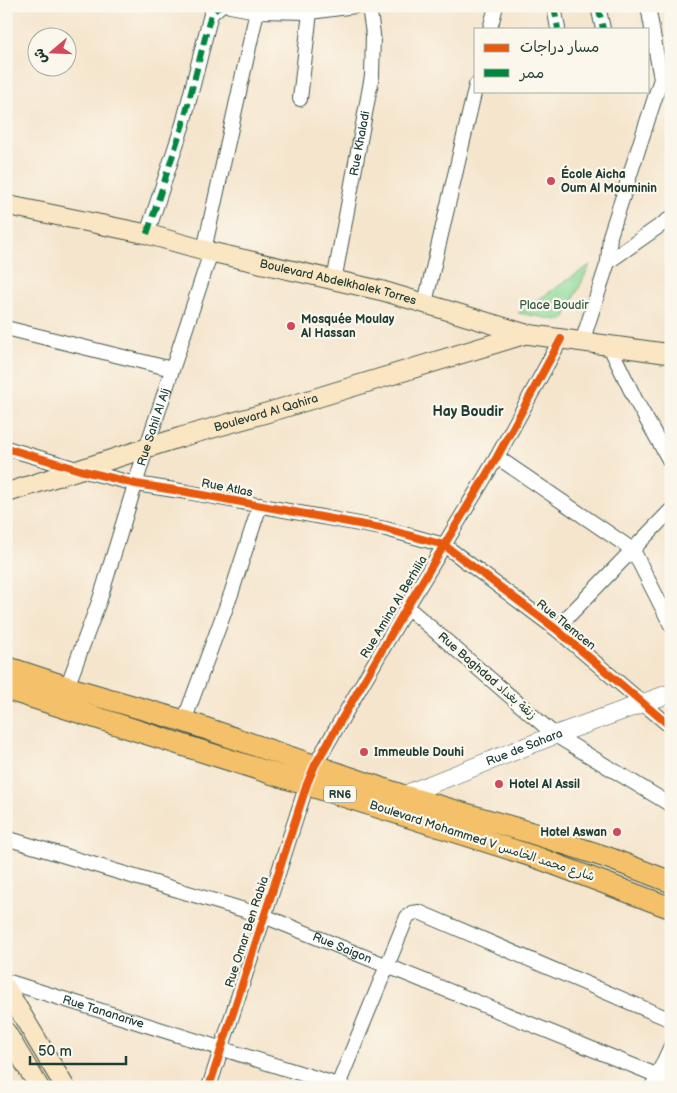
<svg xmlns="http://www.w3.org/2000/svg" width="677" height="1093" viewBox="0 0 677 1093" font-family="'Balsamiq Sans','Playpen Sans Arabic',sans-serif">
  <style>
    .green { fill: #8bd997; stroke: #558b66 }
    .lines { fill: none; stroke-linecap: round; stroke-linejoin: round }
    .minor-casing { stroke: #3f564b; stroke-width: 16 }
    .tertiary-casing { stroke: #3f564b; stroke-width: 19 }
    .secondary-casing { stroke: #3f564b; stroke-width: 21 }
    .primary-casing { stroke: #3f564b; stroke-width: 23 }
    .minor { stroke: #fff; stroke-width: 14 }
    .tertiary { stroke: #fff; stroke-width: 18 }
    .secondary { stroke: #fbe6c3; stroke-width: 19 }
    .primary { stroke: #f4c16a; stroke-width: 21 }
    .quiet { stroke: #00873e; stroke-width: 6; stroke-dasharray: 12 6; stroke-linecap: butt }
    .cycleway-casing { stroke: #fbf7ec; stroke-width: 11 }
    .cycleway { stroke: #e8590c; stroke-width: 8 }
    .poi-dot { fill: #d1495b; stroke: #fbf7ec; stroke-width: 2 }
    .labels { text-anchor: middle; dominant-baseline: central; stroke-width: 4.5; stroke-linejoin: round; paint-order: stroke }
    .shield { fill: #fbf7ec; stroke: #61756b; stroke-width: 1 }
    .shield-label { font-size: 11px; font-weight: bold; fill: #1f3d34 }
    .street-label { font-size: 12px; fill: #1f3d34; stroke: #fbf7ec }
    .poi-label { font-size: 12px; font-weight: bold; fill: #1f3d34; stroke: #fbf7ec; text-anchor: start }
    .park-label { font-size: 12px; fill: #355c48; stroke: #fbf7ec }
    .neighbourhood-label { font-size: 14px; font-weight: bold; fill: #1f3d34; stroke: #fbf7ec }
  </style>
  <rect width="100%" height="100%" fill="#fbf7ec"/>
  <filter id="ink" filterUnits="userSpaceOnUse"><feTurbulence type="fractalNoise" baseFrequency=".02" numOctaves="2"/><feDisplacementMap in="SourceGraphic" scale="10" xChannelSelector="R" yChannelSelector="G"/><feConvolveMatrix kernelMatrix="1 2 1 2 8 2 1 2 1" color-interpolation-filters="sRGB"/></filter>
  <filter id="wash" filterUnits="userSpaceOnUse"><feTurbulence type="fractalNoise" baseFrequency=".0096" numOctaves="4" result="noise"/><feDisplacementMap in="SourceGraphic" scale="20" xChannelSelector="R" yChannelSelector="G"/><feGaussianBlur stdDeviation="1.12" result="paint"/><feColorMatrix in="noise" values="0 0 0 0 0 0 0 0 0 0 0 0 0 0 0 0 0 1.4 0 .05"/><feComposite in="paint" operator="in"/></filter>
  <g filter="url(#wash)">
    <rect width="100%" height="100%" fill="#f5e5cd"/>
    <path class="green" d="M590 265 563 321 518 313Z"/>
  </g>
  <g filter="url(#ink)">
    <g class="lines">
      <defs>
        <g id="minor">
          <path d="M230 6 257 11 310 12 355 6"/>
          <path d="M554 6 558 29"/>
          <path d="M598 6 603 29"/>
          <path d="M490 29 496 6"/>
          <path d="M300 99 310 12"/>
          <path d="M147 234 183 124 211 14 220 6"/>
          <path d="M204 250 257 11"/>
          <path d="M608 262 671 218"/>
          <path id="s1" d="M334 281 372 76 373 34 369 6"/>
          <path d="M425 303 476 85"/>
          <path d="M6 328 172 369"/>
          <path d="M582 342 608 262 610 236 661 79 648 6"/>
          <path d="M609 345 636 401 671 463"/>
          <path d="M6 448 80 470 136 484 187 492 386 529 444 545 556 629 671 727"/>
          <path d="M497 457 633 550 671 625"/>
          <path d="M407 607 555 735 671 805"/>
          <path d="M556 629 671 510"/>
          <path id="s2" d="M67 687 100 599 146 449 211 252"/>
          <path d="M184 721 231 594 260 505"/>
          <path id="s3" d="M6 838 264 916 671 1081"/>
          <path id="s4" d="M6 981 344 1087"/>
          <path d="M338 1085 407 917 412 913 419 912 671 1020"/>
          <path d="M209 1087 307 784 315 765 407 607 497 457 561 339"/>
          <path d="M652 1087 671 1046"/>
        </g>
        <g id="tertiary">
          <path id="s5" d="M396 798 555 735 671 693"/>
        </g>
        <g id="secondary">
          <path id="s6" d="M6 205 147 234 211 252 383 291 526 334 671 354"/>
          <path id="s7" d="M6 493 181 437 273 411 526 334"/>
          <path d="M6 988 65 1087"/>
          <path d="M6 1032 39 1087"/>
        </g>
        <path id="primary" d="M6 667 67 687 184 721 401 795 532 833 606 857 671 882
          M6 689 538 858 671 908"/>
      </defs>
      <use href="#minor" class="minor-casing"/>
      <use href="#tertiary" class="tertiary-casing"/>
      <use href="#secondary" class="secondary-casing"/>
      <use href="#primary" class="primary-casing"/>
      <use href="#minor" class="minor"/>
      <use href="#tertiary" class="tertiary"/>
      <use href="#secondary" class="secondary"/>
      <use href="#primary" class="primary"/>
      <path class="quiet" d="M554 6 558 29
        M598 6 603 29
        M147 234 183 124 211 14 220 6"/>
      <defs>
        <path id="cycleway" d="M6 448 80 470 136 484 187 492 386 529 444 545 556 629 671 727
          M209 1087 307 784 315 765 407 607 497 457 561 339"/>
      </defs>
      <use href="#cycleway" class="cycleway-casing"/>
      <use href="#cycleway" class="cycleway"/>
    </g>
  </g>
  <g class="poi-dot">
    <circle cx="551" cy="181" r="5"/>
    <circle cx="291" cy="326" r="5"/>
    <circle cx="364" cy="752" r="5"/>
    <circle cx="499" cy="784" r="5"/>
    <circle cx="617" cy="832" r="5"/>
  </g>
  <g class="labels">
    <rect class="shield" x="324" y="785.5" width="32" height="17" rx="4"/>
    <g class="shield-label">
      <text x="340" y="794">RN6</text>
    </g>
    <g class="street-label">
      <text stroke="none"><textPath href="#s1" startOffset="140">Rue Khaladi</textPath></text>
      <text stroke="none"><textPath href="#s6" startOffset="341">Boulevard Abdelkhalek Torres</textPath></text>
      <text stroke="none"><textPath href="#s7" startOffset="272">Boulevard Al Qahira</textPath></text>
      <text stroke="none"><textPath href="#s2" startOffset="274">Rue Sahil Al Alj</textPath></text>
      <text transform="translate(227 488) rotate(11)">Rue Atlas</text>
      <text transform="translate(394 607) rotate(-59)">Rue Amina Al Berhilia</text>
      <text transform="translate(566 625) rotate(39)">Rue Tlemcen</text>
      <text transform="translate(487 676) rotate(41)">Rue Baghdad زنقة بغداد</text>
      <text stroke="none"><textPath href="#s5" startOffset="138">Rue de Sahara</textPath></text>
      <text transform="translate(482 841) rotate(18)">Boulevard Mohammed V شارع محمد الخامس</text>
      <text transform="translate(247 932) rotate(-72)">Rue Omar Ben Rabia</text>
      <text stroke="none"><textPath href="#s3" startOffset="354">Rue Saigon</textPath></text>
      <text stroke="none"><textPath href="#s4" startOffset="102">Rue Tananarive</textPath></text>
    </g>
    <g class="poi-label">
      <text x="561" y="174">École Aicha<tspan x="561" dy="14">Oum Al Mouminin</tspan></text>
      <text x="301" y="319">Mosquée Moulay<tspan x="301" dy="14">Al Hassan</tspan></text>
      <text x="374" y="752">Immeuble Douhi</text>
      <text x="509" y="784">Hotel Al Assil</text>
      <text x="607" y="832" text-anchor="end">Hotel Aswan</text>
    </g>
    <g class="park-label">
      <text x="554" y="305">Place Boudir</text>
    </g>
    <g class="neighbourhood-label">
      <text x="468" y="411">Hay Boudir</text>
    </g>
  </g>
  <rect width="677" height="1093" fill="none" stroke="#fbf7ec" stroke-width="25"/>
  <rect x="474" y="28" width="175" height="65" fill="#fbf7ec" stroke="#a3ada2"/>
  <rect x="484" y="44" width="25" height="8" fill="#e8590c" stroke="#a3ada2"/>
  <text x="520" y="52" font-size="15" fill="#1f3d34">مسار دراجات</text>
  <rect x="484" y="69" width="25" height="8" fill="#00873e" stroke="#a3ada2"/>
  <text x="520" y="78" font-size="15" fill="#1f3d34">ممر</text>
  <g transform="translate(52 52) rotate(251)"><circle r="24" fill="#fbf7ec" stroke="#a3ada2"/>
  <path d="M0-4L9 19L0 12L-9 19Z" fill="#d1495b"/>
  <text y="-8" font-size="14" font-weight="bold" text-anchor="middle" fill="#1f3d34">ش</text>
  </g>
  <path d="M30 1056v8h96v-8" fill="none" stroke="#1f3d34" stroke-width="2.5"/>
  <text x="38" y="1056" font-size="15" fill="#1f3d34" stroke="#fbf7ec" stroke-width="4" paint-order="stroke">50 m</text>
</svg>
